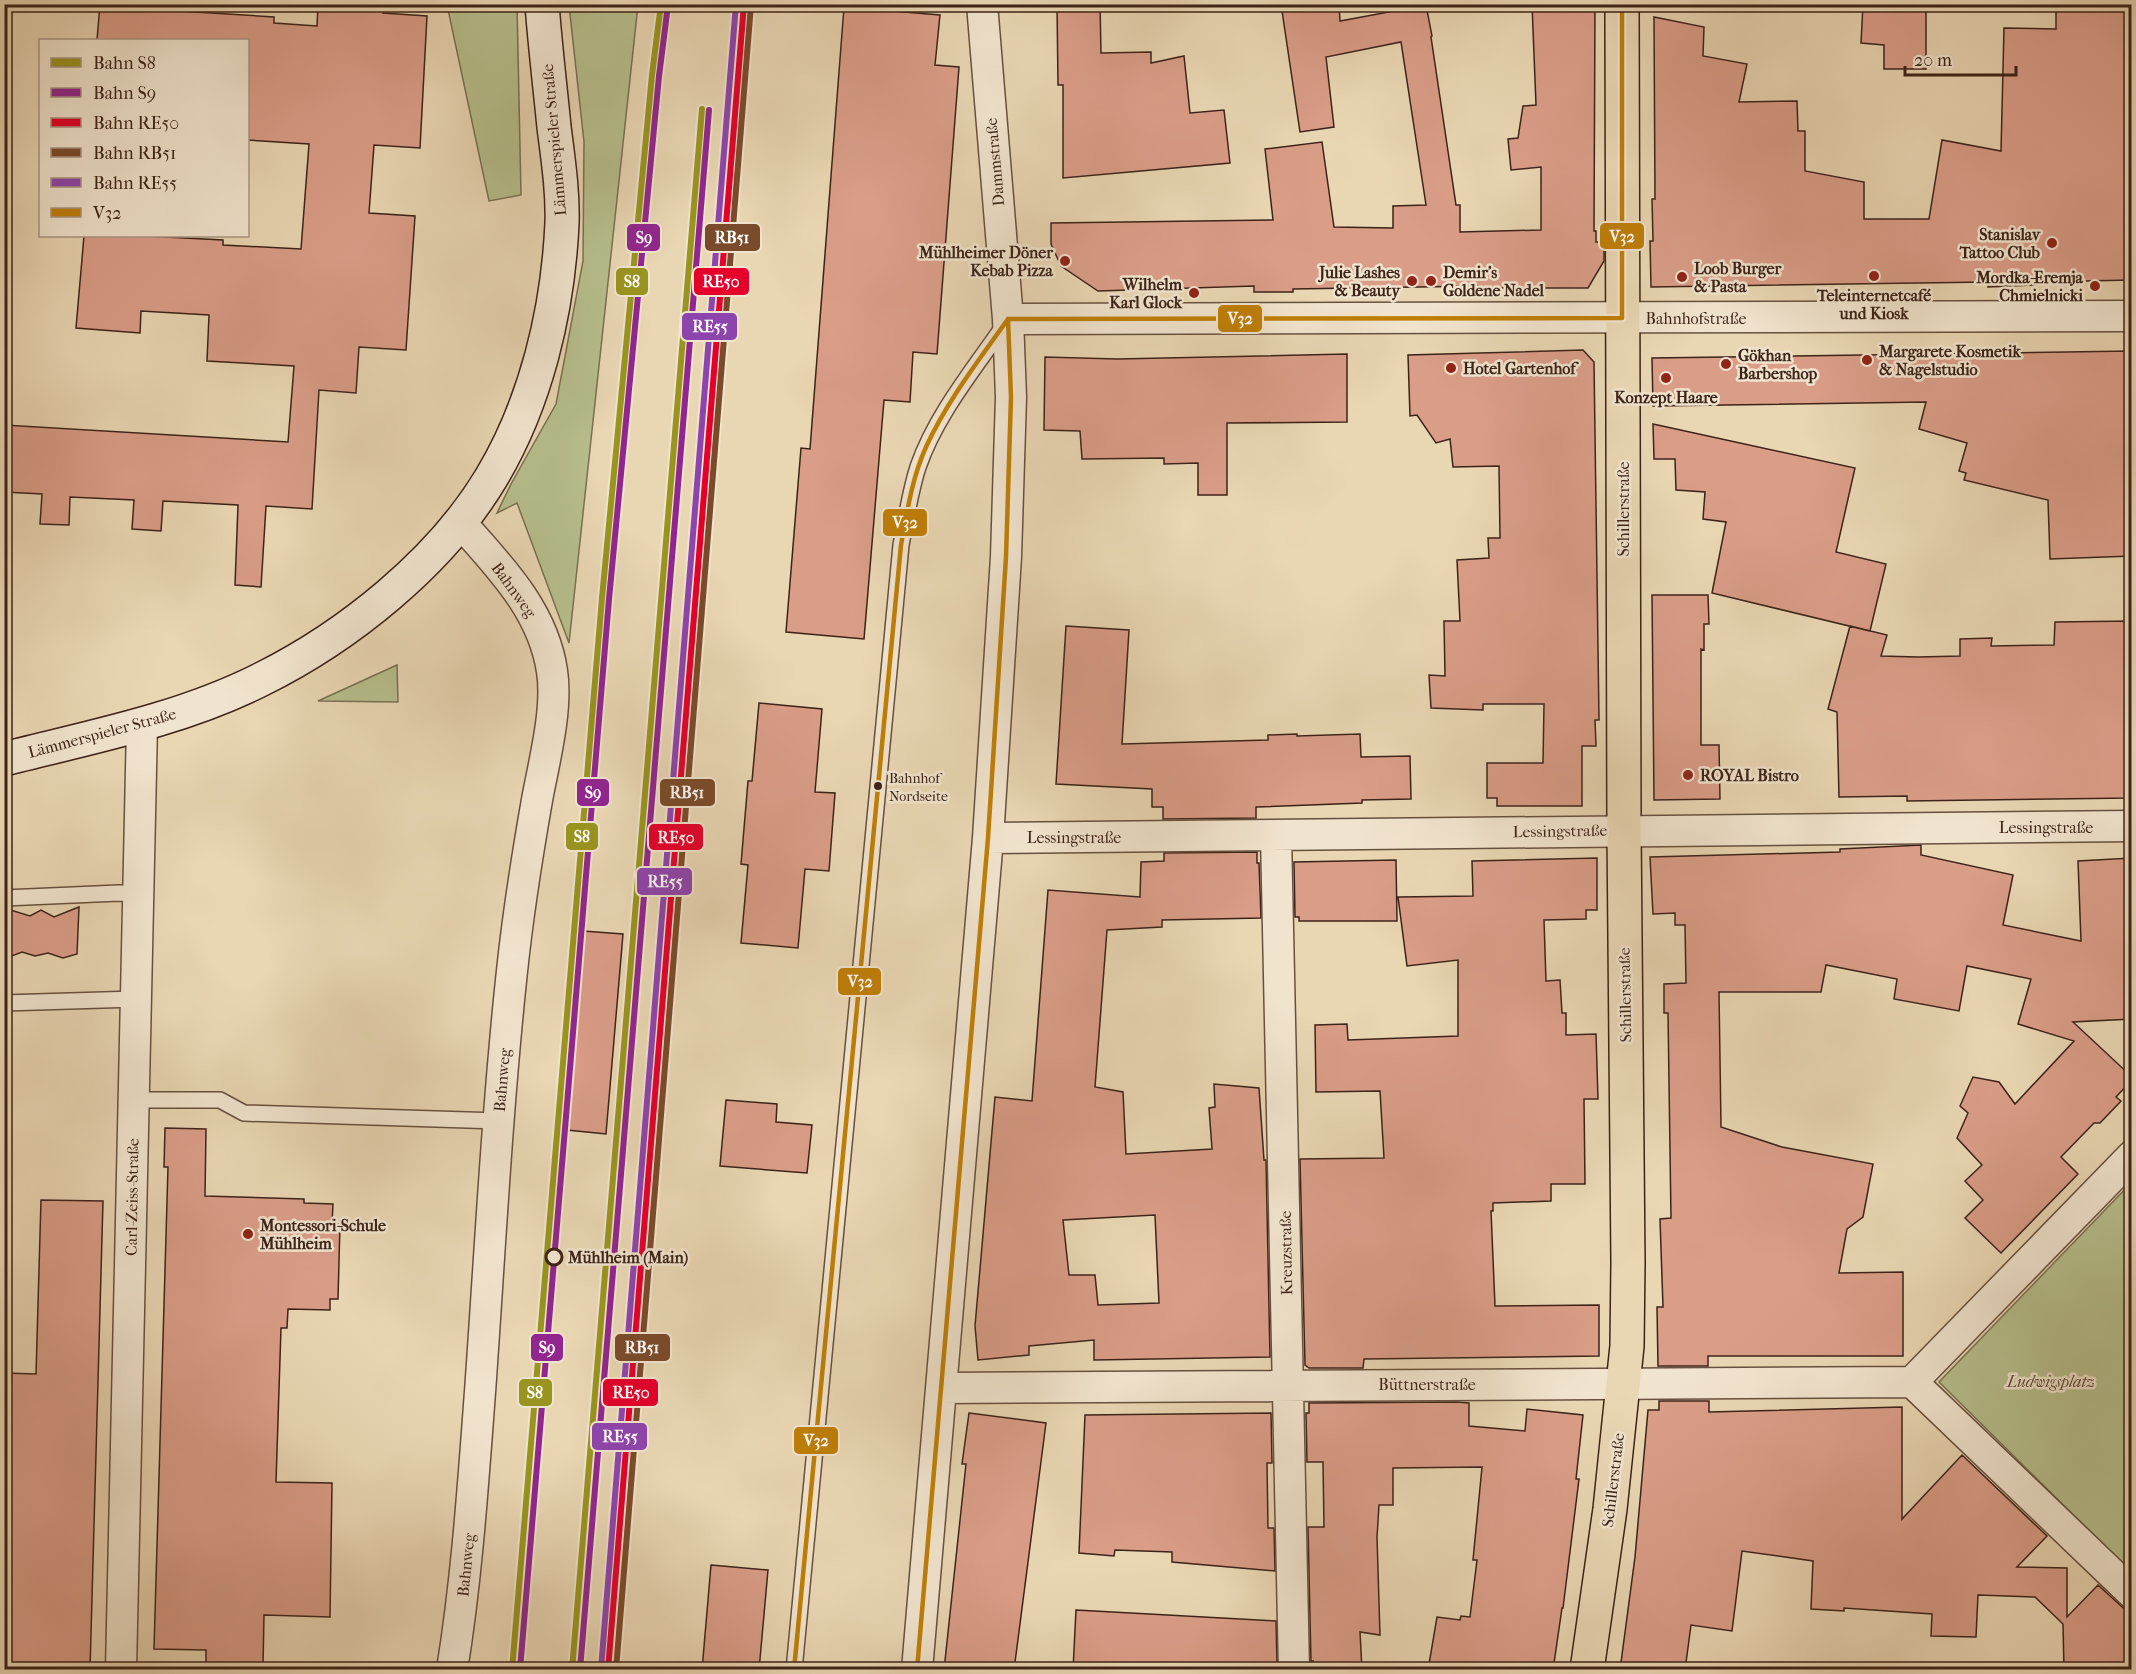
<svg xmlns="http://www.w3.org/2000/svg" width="2136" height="1674" viewBox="0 0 2136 1674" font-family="'IM FELL French Canon',serif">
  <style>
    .green { fill: #b6be8c; stroke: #797052; stroke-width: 1.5 }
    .building { fill: #da9d88; stroke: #3c2318; stroke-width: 1.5; fill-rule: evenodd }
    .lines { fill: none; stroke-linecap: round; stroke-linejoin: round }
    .service-casing { stroke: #67503f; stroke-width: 18 }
    .minor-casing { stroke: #67503f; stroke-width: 33 }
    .secondary-casing { stroke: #3c2318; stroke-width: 36 }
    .primary-casing { stroke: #3c2318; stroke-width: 36 }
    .service { stroke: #f1e4ce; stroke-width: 15 }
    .minor { stroke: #f1e4ce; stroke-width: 30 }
    .secondary { stroke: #f1e4ce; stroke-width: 33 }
    .primary { stroke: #e9d6b3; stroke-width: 33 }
    .bus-1-casing { stroke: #f1e4ce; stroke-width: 9 }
    .bus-1 { stroke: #bf7f07; stroke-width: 4.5 }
    .rail-1-casing { stroke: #f1e4ce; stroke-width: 10 }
    .rail-2-casing { stroke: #f1e4ce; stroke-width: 10 }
    .rail-3-casing { stroke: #f1e4ce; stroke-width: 10 }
    .rail-4-casing { stroke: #f1e4ce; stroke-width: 10 }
    .rail-5-casing { stroke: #f1e4ce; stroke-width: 10 }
    .rail-1 { stroke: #99941f; stroke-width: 6 }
    .rail-2 { stroke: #91268f; stroke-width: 6 }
    .rail-3 { stroke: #e4002b; stroke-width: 6 }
    .rail-4 { stroke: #7a4b2a; stroke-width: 6 }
    .rail-5 { stroke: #8e44ad; stroke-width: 6 }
    .poi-dot { fill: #8f2418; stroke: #f1e4ce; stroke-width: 2 }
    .bus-dot { fill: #3c2318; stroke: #f1e4ce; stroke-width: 2 }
    .stop-dot { fill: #f1e4ce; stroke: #3c2318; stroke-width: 3 }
    .labels { text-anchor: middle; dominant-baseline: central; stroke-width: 5; stroke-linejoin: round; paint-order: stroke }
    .bus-label { font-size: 14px; fill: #3c2318; stroke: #f1e4ce; text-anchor: start }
    .street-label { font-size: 16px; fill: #3c2318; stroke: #f1e4ce }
    .poi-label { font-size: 16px; font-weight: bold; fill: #3c2318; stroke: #f1e4ce; text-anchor: start }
    .stop-label { font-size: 16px; font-weight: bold; fill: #3c2318; stroke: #f1e4ce; text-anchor: start }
    .park-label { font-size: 16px; font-style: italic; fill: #5a4a35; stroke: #f1e4ce }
    .line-badge { stroke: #f1e4ce; stroke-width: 2 }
    .badge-label { font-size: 16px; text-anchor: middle; font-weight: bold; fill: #fff }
  </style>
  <rect width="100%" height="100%" fill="#e9d6b3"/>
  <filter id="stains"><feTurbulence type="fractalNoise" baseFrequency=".00333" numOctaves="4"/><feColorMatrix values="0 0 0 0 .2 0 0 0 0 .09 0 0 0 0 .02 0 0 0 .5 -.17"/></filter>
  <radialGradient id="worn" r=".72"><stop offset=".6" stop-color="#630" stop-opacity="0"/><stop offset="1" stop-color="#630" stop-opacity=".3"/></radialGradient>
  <path class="green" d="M447 5H517L521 195 489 201Z
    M569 5H638L569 643 517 503 497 513 511 484 556 404 583 261 584 142Z
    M397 665 398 702 318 701Z
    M2131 1183V1572L1939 1382Z"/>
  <path class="building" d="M100 4H163V10L274 17V23L317 26 318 4H383V13L427 16 420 148 374 145 369 213 415 216 406 350 359 347 356 393 319 390 312 509 266 506 261 587 235 585 238 505 163 501 161 531 132 529 134 500 70 497 69 525 40 524 42 494 4 492V425L288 442 294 366 207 361 209 315 141 311 140 333 76 328 84 236H146L223 240V245L301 249 309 144 248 140V40H97Z
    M1057 4H1100L1101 53 1151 52V63L1184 56 1190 113 1224 110 1230 163 1063 178V85H1058Z
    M1281 4H1339L1340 21 1426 5 1432 36 1431 37 1456 205H1460V232L1541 230V167L1511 170 1508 139 1518 138 1523 106 1536 105 1532 4H1595L1594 231H1596V242H1604V261L1588 288H1480V286L1293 289V292H1254V286L1098 291 1061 266 1051 244V223L1273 220 1265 149 1322 142 1334 227 1393 228V206L1426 205 1401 42 1326 57 1334 127 1300 132Z
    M1863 4H1926V69H1884V45L1861 43Z
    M2132 6V280L2035 282V285L1988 287V282L1651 287 1650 241H1653L1652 199H1655L1654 17 1704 27 1703 56 1747 64 1739 102 1797 101 1798 131H1805V171L1864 182V219H1929L1942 140 2001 151 2004 28 2056 29V7Z
    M844 7 940 15 935 65 959 67 937 354 913 352 910 402 884 400 864 639 786 632 801 448 810 449Z
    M1583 350 1594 362 1599 720H1595L1596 746H1582V806H1497V798H1487V763H1543L1544 704H1483V710L1431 708 1429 675 1445 676 1444 621H1460L1457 560 1489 558 1488 538H1500L1499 466 1453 467 1450 439 1436 443 1417 415 1410 416 1408 355Z
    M2132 351V556L2050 559 2048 500 1964 480 1966 473 1959 471 1967 443 1919 429 1926 402 1653 406 1652 358Z
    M1347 354V422L1227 423V495H1198V463L1164 464V458L1082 459 1080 431 1044 430 1045 357 1117 359Z
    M1653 424 1855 468 1836 552 1886 564 1870 631 1712 593 1726 522 1703 519 1705 492 1676 490 1675 459H1654Z
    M1652 595H1708L1709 624H1704V650L1701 649V745H1719L1720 799 1654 800Z
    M2132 621V798L1907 801V796L1839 797 1837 712 1828 709 1850 626 1887 635 1881 656 1918 657 1960 656V639L1992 638 1991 646 2054 645 2055 622Z
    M1066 626 1129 630 1122 744 1268 740V735L1297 734V736L1360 734 1361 757 1410 756 1411 799 1362 800V803L1256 807V818L1163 819V807H1152V789L1056 784Z
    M759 703 822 709 815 792 835 793 829 871 805 869 798 948 741 943 748 865 741 864 748 781H752Z
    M1921 845V855L2013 875 2003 925 2081 941 2078 861 2132 858V1019L2073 1022 2132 1077V1080L2116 1097 2121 1101 2100 1123H2094L2061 1157 2078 1174 2001 1253 1965 1218 1983 1200 1965 1181 1982 1165 1957 1138 1968 1113 1960 1106 1973 1077 1999 1082 2015 1104 2074 1041 2018 1024 2031 979 1967 966 1959 1011 1894 999 1897 979 1826 965 1821 992H1719L1721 1127 1782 1147 1873 1164 1863 1217 1847 1229 1839 1273 1903 1272V1356H1708V1366H1658L1657 1307H1663L1660 1219 1671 1218 1668 1013H1664V984L1686 983 1685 925H1675V913L1653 914 1650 857 1840 852V849Z
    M1257 852V863H1259L1261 918 1162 920V927L1107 930 1095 1087 1123 1092 1126 1154 1212 1149 1209 1108 1215 1107 1214 1084 1259 1088 1264 1160H1266L1270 1357 1094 1360V1340L1029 1346V1355L978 1360 975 1326 995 1097 1032 1101 1048 890 1140 897 1141 862 1164 861V853ZM1155 1215 1159 1303 1098 1305 1095 1275H1069L1063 1220Z
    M1597 858V910H1586V919L1544 920 1546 981 1560 980 1562 1013H1566V1035L1596 1034 1598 1099H1584L1585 1184H1551V1201L1493 1203V1211H1491L1495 1306 1599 1305V1356L1364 1359 1363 1368H1309L1305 1365 1300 1159 1384 1158 1380 1091 1316 1092 1315 1025 1347 1024 1348 1040 1458 1036V960L1407 966 1398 897 1473 896 1472 861Z
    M1396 860 1397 921H1299V917H1295L1294 862Z
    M79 907 77 954 63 958 48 953 35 956 22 952 4 959V908L30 916 41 910 54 917Z
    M583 931 623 934 606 1134 567 1130Z
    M726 1100 777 1104 776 1122 812 1125 807 1173 720 1166Z
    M165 1128 206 1129 205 1196 304 1199V1203L333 1204 332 1224H340L338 1299H330V1310L288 1309 287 1328H281L276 1482 332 1483 330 1617 264 1615 263 1666 206 1664V1650L154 1649 168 1167H164Z
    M41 1200 103 1201 90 1670H4V1373L36 1374Z
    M1659 1401H1709V1412L1902 1407V1519L1962 1455 2047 1536 2017 1567 2067 1568V1617L2098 1585 2132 1616V1670H2064L2063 1624 2035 1597 1978 1595 1976 1637 1931 1636 1932 1614 1844 1608V1611L1811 1609 1813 1561 1742 1551 1732 1631 1691 1625 1685 1670H1620L1635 1557 1648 1410H1659Z
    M1457 1402 1469 1403V1426L1525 1431 1527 1409 1583 1415 1576 1479H1579L1563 1608H1562L1553 1670H1428L1437 1617 1460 1620 1461 1616 1470 1617 1477 1560H1473L1482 1467 1393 1468V1505H1379L1377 1537 1380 1635 1360 1632 1362 1670H1313V1661L1311 1662 1308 1527H1324L1323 1462H1307L1306 1413H1309V1403Z
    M969 1413 1046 1423 1014 1670H944L966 1464H962Z
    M1271 1413 1272 1463H1267L1268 1528H1274L1275 1571 1172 1562V1552L1115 1550 1114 1556 1079 1553 1085 1415Z
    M711 1565 768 1570 759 1670H702Z
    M1076 1610 1276 1621 1277 1663 1208 1666V1670H1073Z"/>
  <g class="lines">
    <defs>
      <path id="service" d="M4 898 119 893 138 894
        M4 1003 136 999
        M135 1100H220L244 1113 499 1121
        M794 1670 901 545C906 519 910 492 918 467 936 415 974 369 1005 324"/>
      <path id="minor" d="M1008 319 2132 316
        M1276 836 1294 1670
        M988 838 2132 826
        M2132 1156 1912 1382 2132 1593
        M942 1388 1912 1382
        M121 1670 142 725
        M452 1670C467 1577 473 1485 480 1392 490 1251 497 1111 512 971 518 914 527 857 537 800 544 762 558 709 552 671 543 610 499 566 460 522
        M917 1670 988 838 1006 557 1011 397 1008 319 982 4"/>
      <path id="secondary" d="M4 759C91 737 180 720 260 680 347 637 440 563 491 478 536 403 558 311 562 223 563 191 558 159 554 127 550 86 545 45 542 4"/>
      <path id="primary" d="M1587 1670 1610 1509 1627 1346 1628 1262 1624 830 1622 4"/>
    </defs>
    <use href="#service" class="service-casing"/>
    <use href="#minor" class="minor-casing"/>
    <use href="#secondary" class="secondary-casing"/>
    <use href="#primary" class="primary-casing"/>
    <use href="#service" class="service"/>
    <use href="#minor" class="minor"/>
    <use href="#secondary" class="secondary"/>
    <use href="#primary" class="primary"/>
    <defs>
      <path id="bus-1" d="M1008 319 1622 318V4
        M794 1670 901 545C907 512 912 478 926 447 947 401 979 360 1008 319
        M917 1670 988 838 1006 557 1011 397 1008 319"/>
    </defs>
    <use href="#bus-1" class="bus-1-casing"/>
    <use href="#bus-1" class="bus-1"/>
    <defs>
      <path id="rail-1" d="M512 1670 602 598 652 75 661 4
        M572 1670 702 109"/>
      <path id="rail-2" d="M520 1670 609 599 659 76 668 5
        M580 1670 709 110"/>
      <path id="rail-3" d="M608 1670 744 4"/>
      <path id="rail-4" d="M616 1670 751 5"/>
      <path id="rail-5" d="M601 1669 736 4"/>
    </defs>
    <use href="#rail-1" class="rail-1-casing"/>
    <use href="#rail-2" class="rail-2-casing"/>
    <use href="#rail-3" class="rail-3-casing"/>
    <use href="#rail-4" class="rail-4-casing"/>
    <use href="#rail-5" class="rail-5-casing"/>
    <use href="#rail-1" class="rail-1"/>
    <use href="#rail-2" class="rail-2"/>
    <use href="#rail-3" class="rail-3"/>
    <use href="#rail-4" class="rail-4"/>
    <use href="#rail-5" class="rail-5"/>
  </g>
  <g class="poi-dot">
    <circle cx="2052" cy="243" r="6"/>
    <circle cx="1065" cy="261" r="6"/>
    <circle cx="1874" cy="276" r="6"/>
    <circle cx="1682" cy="277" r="6"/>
    <circle cx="1412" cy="281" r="6"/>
    <circle cx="1431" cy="281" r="6"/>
    <circle cx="2095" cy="286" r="6"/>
    <circle cx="1194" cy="293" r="6"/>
    <circle cx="1867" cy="360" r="6"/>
    <circle cx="1726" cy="364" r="6"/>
    <circle cx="1451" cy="368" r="6"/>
    <circle cx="1666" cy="378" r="6"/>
    <circle cx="1688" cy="775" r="6"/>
    <circle cx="248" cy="1234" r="6"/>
  </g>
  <circle class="bus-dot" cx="878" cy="786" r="5"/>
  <circle class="stop-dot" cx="554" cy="1257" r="8"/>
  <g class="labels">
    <g class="bus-label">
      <text x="889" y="778">Bahnhof<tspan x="889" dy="18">Nordseite</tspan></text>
    </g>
    <g class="street-label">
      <text transform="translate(554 140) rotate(-95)">Lämmerspieler Straße</text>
      <text transform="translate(995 162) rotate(-95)">Dammstraße</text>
      <text x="1696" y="318">Bahnhofstraße</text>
      <text transform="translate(1623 509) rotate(-90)">Schillerstraße</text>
      <text transform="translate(514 590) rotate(54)">Bahnweg</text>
      <text transform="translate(102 733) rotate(-15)">Lämmerspieler Straße</text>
      <text x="2046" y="827">Lessingstraße</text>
      <text transform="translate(1560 831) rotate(-1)">Lessingstraße</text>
      <text x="1074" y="837">Lessingstraße</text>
      <text transform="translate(1625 995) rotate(-91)">Schillerstraße</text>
      <text transform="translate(502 1080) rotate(-85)">Bahnweg</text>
      <text transform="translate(132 1197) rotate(-89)">Carl-Zeiss-Straße</text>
      <text transform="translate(1286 1253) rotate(-91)">Kreuzstraße</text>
      <text x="1427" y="1384">Büttnerstraße</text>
      <text transform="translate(1613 1480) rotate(-83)">Schillerstraße</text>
      <text transform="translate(466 1565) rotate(-84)">Bahnweg</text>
    </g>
    <g class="poi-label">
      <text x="2040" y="234" text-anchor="end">Stanislav<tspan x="2040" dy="18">Tattoo Club</tspan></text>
      <text x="1053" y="252" text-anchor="end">Mühlheimer Döner<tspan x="1053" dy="18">Kebab Pizza</tspan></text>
      <text x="1694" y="268">Loob Burger<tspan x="1694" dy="18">&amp; Pasta</tspan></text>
      <text x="1400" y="272" text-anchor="end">Julie Lashes<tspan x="1400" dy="18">&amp; Beauty</tspan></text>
      <text x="1443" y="272">Demir's<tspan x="1443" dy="18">Goldene Nadel</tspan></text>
      <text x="2083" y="277" text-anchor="end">Mordka-Eremja<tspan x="2083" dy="18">Chmielnicki</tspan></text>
      <text x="1182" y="284" text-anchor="end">Wilhelm<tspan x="1182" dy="18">Karl Glock</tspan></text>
      <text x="1874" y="295" text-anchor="middle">Teleinternetcafé<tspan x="1874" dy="18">und Kiosk</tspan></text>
      <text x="1879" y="351">Margarete Kosmetik<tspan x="1879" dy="18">&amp; Nagelstudio</tspan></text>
      <text x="1738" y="355">Gökhan<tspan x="1738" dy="18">Barbershop</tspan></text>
      <text x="1463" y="368">Hotel Gartenhof</text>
      <text x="1666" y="397" text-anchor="middle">Konzept Haare</text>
      <text x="1700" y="775">ROYAL Bistro</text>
      <text x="260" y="1225">Montessori-Schule<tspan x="260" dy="18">Mühlheim</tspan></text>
    </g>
    <g class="stop-label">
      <text x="568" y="1257">Mühlheim (Main)</text>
    </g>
    <g class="park-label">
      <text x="2051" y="1381">Ludwigsplatz</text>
    </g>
  </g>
  <g class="line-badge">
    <rect x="1599" y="222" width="46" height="28" rx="6" fill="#bf7f07"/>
    <rect x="626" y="223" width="35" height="29" rx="6" fill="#91268f"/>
    <rect x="704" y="223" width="57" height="29" rx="6" fill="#7a4b2a"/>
    <rect x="615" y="267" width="34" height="29" rx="6" fill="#99941f"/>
    <rect x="693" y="267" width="57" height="29" rx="6" fill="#e4002b"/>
    <rect x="1217" y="304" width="46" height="29" rx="6" fill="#bf7f07"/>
    <rect x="681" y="312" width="57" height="29" rx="6" fill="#8e44ad"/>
    <rect x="882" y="508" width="46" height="29" rx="6" fill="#bf7f07"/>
    <rect x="576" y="778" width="34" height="29" rx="6" fill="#91268f"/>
    <rect x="659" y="778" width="57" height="29" rx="6" fill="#7a4b2a"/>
    <rect x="565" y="822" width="34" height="29" rx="6" fill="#99941f"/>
    <rect x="648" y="823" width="56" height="28" rx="6" fill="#e4002b"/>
    <rect x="636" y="867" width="57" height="29" rx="6" fill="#8e44ad"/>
    <rect x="837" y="967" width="45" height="29" rx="6" fill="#bf7f07"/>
    <rect x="530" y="1333" width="34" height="29" rx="6" fill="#91268f"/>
    <rect x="614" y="1333" width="57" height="29" rx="6" fill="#7a4b2a"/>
    <rect x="518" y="1378" width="35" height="29" rx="6" fill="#99941f"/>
    <rect x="602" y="1378" width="57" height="29" rx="6" fill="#e4002b"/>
    <rect x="591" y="1422" width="57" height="29" rx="6" fill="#8e44ad"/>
    <rect x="793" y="1426" width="46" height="29" rx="6" fill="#bf7f07"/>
  </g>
  <g class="badge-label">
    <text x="1622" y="242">V32</text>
    <text x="644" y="243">S9</text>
    <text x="732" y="243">RB51</text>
    <text x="632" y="287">S8</text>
    <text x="721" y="287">RE50</text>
    <text x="1240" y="324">V32</text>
    <text x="710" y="332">RE55</text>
    <text x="905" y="528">V32</text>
    <text x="593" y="798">S9</text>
    <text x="687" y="798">RB51</text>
    <text x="582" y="842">S8</text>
    <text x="676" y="843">RE50</text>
    <text x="665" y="887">RE55</text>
    <text x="860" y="987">V32</text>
    <text x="547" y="1353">S9</text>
    <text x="642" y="1353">RB51</text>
    <text x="535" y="1398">S8</text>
    <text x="631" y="1398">RE50</text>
    <text x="620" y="1442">RE55</text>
    <text x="816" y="1446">V32</text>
  </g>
  <rect width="2136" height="1674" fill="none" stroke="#e9d6b3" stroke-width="24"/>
  <rect x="6" y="6" width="2124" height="1662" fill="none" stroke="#3c2318" stroke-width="3"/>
  <rect x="12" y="12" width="2112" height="1650" fill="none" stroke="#3c2318" stroke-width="1.5"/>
  <rect x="39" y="39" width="210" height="198" fill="#f1e4ce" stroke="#a99785" stroke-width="1.5"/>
  <rect x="51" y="58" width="30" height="9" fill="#99941f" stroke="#a99785" stroke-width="1.5"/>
  <text x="93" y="69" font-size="18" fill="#3c2318">Bahn S8</text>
  <rect x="51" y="88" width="30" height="9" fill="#91268f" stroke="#a99785" stroke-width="1.5"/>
  <text x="93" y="99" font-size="18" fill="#3c2318">Bahn S9</text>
  <rect x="51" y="118" width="30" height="9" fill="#e4002b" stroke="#a99785" stroke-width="1.5"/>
  <text x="93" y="129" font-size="18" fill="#3c2318">Bahn RE50</text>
  <rect x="51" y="148" width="30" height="9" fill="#7a4b2a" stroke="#a99785" stroke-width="1.5"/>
  <text x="93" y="159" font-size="18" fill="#3c2318">Bahn RB51</text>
  <rect x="51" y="178" width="30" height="9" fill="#8e44ad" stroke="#a99785" stroke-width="1.5"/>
  <text x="93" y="189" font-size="18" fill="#3c2318">Bahn RE55</text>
  <rect x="51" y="208" width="30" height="9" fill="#bf7f07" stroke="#a99785" stroke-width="1.5"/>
  <text x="93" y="219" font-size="18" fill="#3c2318">V32</text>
  <path d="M1905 66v9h111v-9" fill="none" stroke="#3c2318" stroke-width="3"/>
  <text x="1914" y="66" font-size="18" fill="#3c2318" stroke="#f1e4ce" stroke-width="4.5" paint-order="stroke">20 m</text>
  <rect width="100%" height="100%" filter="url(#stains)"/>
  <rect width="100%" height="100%" fill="url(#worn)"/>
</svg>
